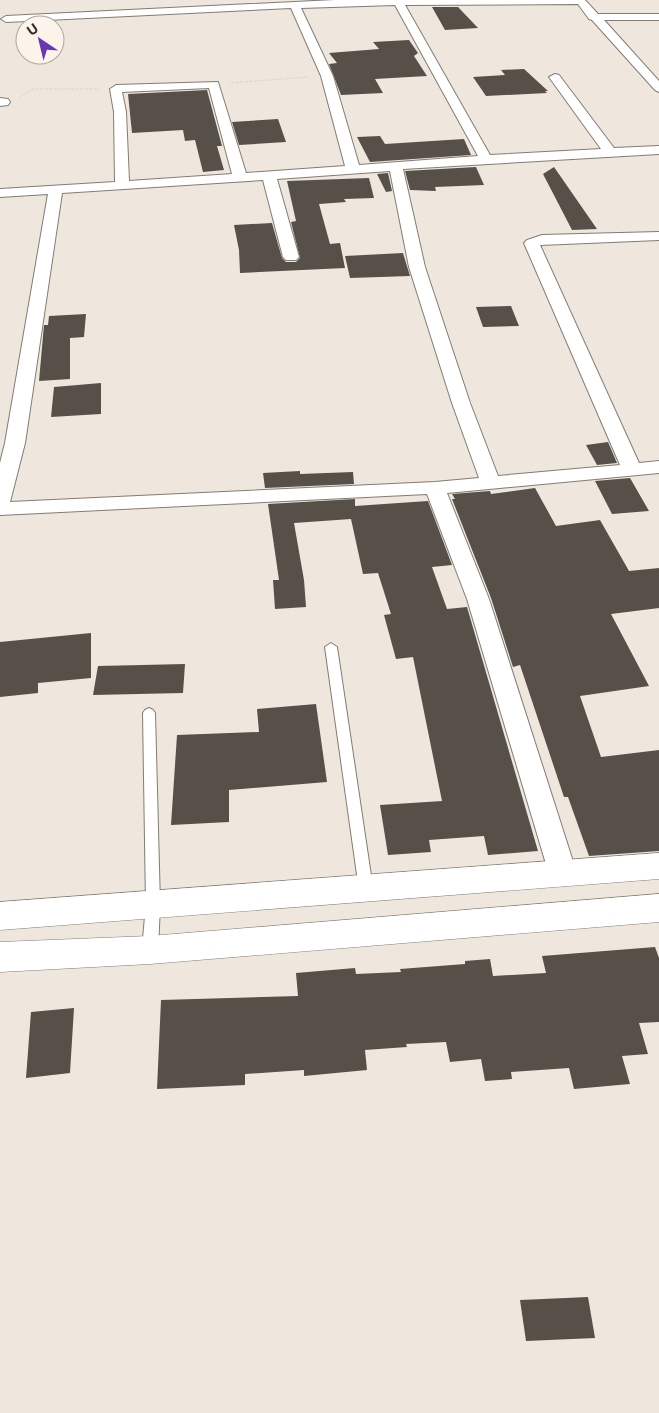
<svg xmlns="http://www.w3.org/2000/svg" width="659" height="1413" viewBox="0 0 659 1413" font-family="'Noto Sans',sans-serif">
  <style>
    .building { fill: #565048 }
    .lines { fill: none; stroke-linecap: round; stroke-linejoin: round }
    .service-casing { stroke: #827c73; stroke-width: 2 }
    .minor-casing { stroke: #827c73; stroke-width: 2 }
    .trunk-casing { stroke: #827c73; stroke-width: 1 }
    .path { stroke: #ada7a0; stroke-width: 1; stroke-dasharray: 0.5 2; stroke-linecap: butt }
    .service { fill: #fff; fill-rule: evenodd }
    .minor { fill: #fff; fill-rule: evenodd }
    .trunk { fill: #fff; fill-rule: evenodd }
  </style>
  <rect width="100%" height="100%" fill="#efe7de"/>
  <path class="building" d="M432 7H458L478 28 445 30Z
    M409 40 418 53 414 56 427 76 375 79 383 93 341 95 329 64 337 63 329 53 379 49 373 42Z
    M524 69 548 91H545L547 93 486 96 473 77 505 75 501 70Z
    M207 90 222 146H217L224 170 203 172 195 140 185 141 183 130 132 133 128 94Z
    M278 119 286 142 239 145 232 122Z
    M380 136 385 144 464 139 471 155 370 162 357 137Z
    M476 167 484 185 435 187 436 191 410 190 405 171Z
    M554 167 597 229 572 230 543 174Z
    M388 173 392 191 386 192 377 174Z
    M369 178 374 198 344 199 346 202 319 204 330 244 340 243 345 268 240 273 239 250 234 225 272 223 282 258 286 262H296L300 258 291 222 296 221 287 181Z
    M403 253 410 276 350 278 345 256Z
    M511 306 519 326 483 327 476 307Z
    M86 314 84 337 70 338V379L39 381 44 325H48L49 316Z
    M101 383V414L51 417 54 387Z
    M608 442 617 463 597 465 586 445Z
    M300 471V474L353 472 354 484 265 488 263 473Z
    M630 478 649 511 612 514 595 481Z
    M535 488 556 526 600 520 629 571 659 568V608L611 614 649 686 580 696 601 757 659 750V851L589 856 568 797H564L520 665 513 667 491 598 452 499H455L452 494 490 491 491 494Z
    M355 499V506L428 501 452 565 432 567 447 609 467 607 538 851 488 855 484 836 429 840 431 852 388 855 380 805 442 801 413 657 396 659 384 615 391 614 378 573 363 574 351 519 294 523 304 580 306 607 275 609 273 580H279L268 504Z
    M91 633V678L38 683V693L0 697V642Z
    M185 664 183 693 93 695 98 666Z
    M316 704 327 782 229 790V822L171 825 177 735 259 732 257 709Z
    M655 947 659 958V1022L639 1023 648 1054 622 1056 630 1084 574 1089 569 1068 511 1072 512 1079 485 1081 481 1059 450 1062 446 1042 406 1044 407 1047 365 1050 367 1070 304 1076V1070L245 1074V1085L157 1089 161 1000 298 996 296 973 355 968 356 974 401 972 400 969 465 964V961L490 959 493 976 546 973 542 956Z
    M74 1008 70 1073 26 1078 31 1012Z
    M588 1297 595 1338 526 1341 520 1300Z"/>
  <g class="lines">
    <defs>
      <path id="service" d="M331 643 337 647 373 889 371 893 366 895 361 893 359 889 325 647Z
        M149 708 153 710 155 713 160 905 158 950 155 955 150 957 145 955 142 950 146 905 143 713 145 710Z"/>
      <path id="minor" d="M335 0H585L598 14H659V20H604L659 81V92L655 90 592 20 589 19 578 4 405 5 490 155 601 149 549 77 555 74 559 75 614 148 659 146V154L403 169 425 267 470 403 498 476 620 465 524 243 527 240 542 235 659 232V240L540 245 639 463 659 461V473L447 493 489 599 577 874 573 882 563 886 553 882 549 874 467 599 427 494 0 515V463L5 443 48 194 0 197V189L115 182 114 112 110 89 116 85 218 82 246 173 345 166 321 76 291 8 6 22 1 19 6 16ZM395 5 478 156 359 165 333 76 301 8ZM209 88 232 174 129 181 126 112 122 92ZM390 171 409 267 452 403 479 478 435 482 10 502 25 443 62 193 263 180 283 257 286 260H296L299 257 277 179Z
        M0 98 8 99 10 102 8 105 0 106Z"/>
      <path id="trunk" d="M659 853V879L0 930V902Z
        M659 894V922L150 964 0 972V942L150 936Z"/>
    </defs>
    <use href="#service" class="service-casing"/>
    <use href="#minor" class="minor-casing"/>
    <use href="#trunk" class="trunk-casing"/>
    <path class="path" d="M230 83 309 77
      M20 97 32 89H100"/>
    <use href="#service" class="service"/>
    <use href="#minor" class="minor"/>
    <use href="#trunk" class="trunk"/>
  </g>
  <g transform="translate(40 40) rotate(325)"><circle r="24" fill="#fcf4eb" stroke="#aba59f"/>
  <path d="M0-4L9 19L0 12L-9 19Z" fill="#6838b0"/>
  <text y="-8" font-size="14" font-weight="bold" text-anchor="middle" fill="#322f2c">U</text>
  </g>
</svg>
